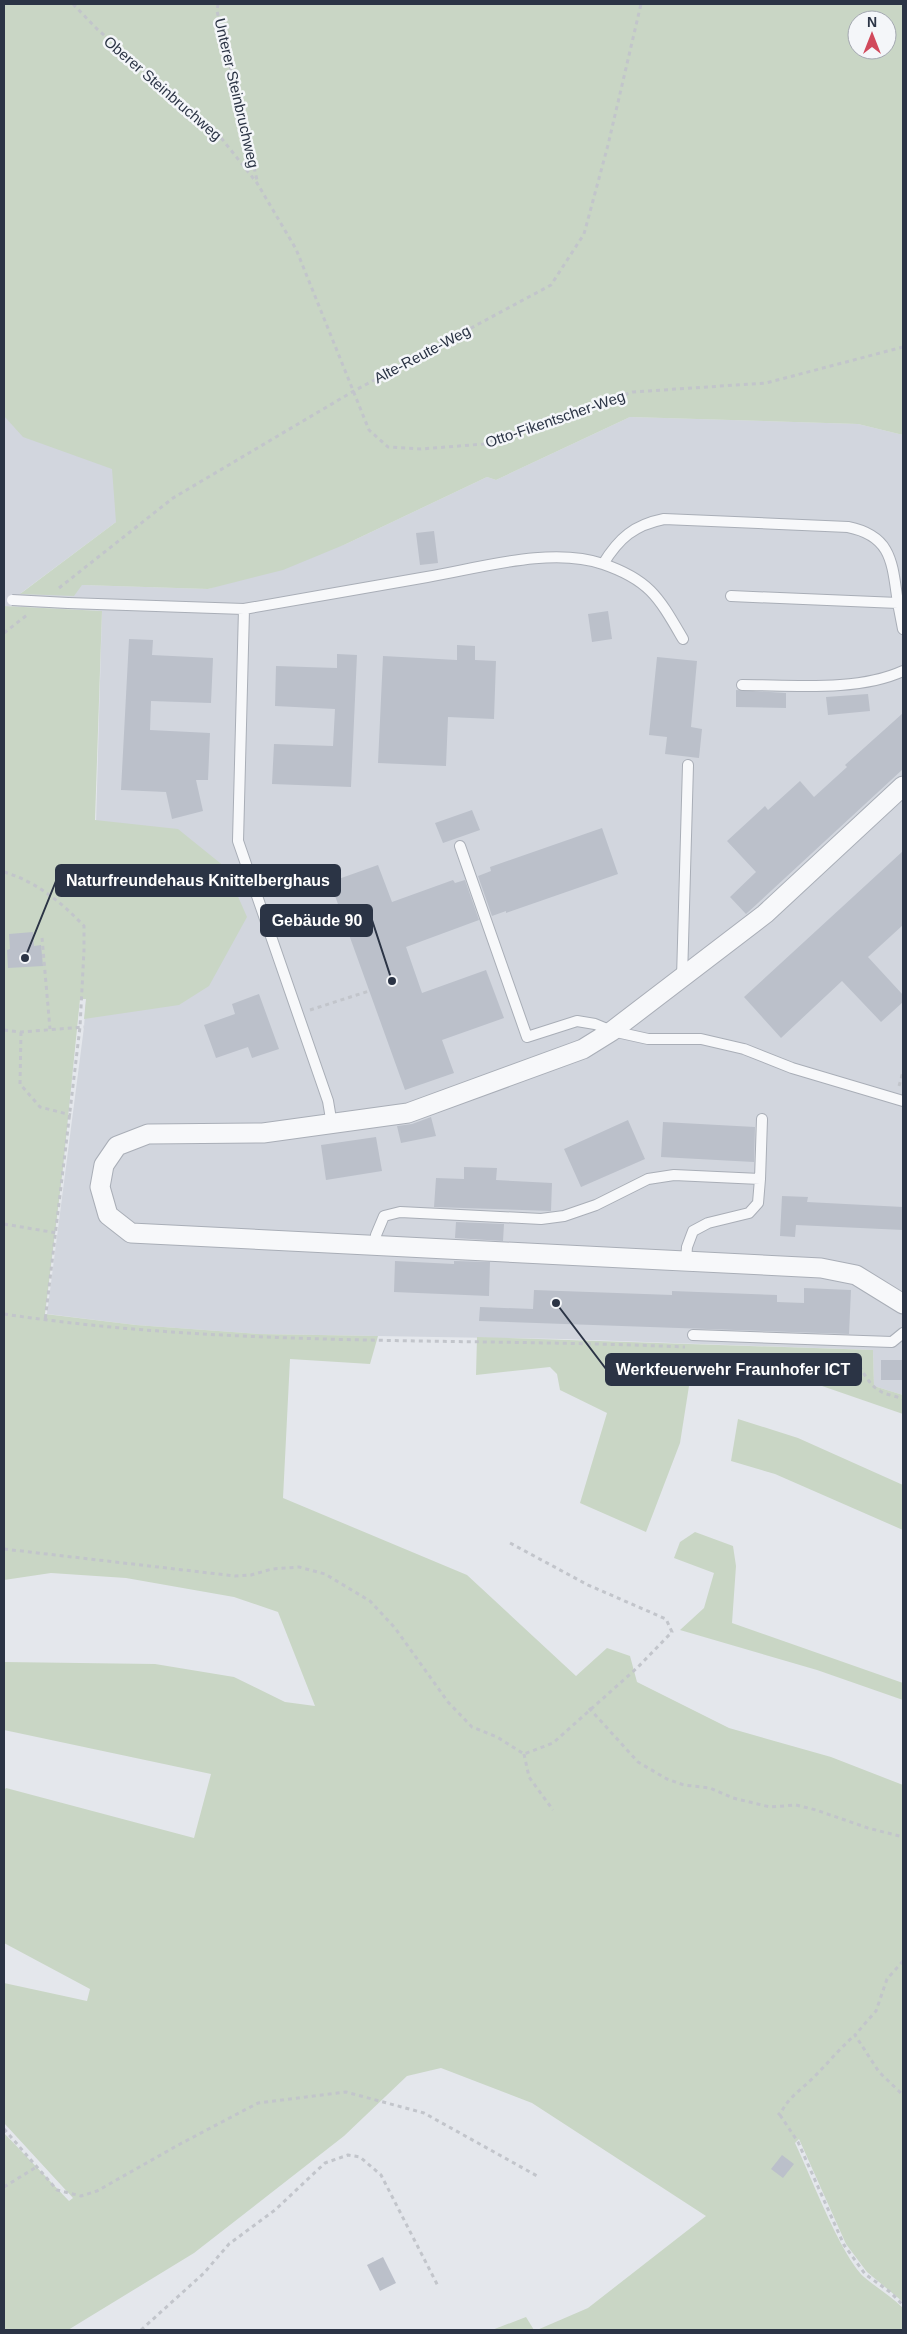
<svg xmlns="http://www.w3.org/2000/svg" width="907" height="2334" viewBox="0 0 907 2334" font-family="Arial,sans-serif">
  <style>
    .built { fill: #d2d6de }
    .green { fill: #c9d6c5; fill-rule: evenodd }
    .building { fill: #bbc0ca }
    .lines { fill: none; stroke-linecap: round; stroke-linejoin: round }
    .lane-casing { stroke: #a9aeb7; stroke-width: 12 }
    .street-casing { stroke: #a9aeb7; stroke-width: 21 }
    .path { stroke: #c2c5cb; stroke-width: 3; stroke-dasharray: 4 4; stroke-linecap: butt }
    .lane { stroke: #f7f8fa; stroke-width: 10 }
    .street { stroke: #f7f8fa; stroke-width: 19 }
    .lane-bridge-casing { stroke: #a9aeb7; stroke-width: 12; stroke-linecap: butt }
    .lane-bridge { stroke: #f7f8fa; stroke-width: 10 }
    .labels { text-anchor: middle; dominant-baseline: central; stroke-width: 5; stroke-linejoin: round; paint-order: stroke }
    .street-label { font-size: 15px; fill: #2b3445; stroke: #f4f6f9 }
    .leader { fill: none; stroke: #2b3445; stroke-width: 2 }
    .callout-dot { fill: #2b3445; stroke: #f4f6f9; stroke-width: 2 }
    .callout { fill: #2b3445; stroke: #2b3445; stroke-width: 2 }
    .callout-label { font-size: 16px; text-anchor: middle; font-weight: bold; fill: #fff }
  </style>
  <rect width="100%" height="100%" fill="#e4e7ec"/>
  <path class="built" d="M4 114 179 140 116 522 21 593 82 585 208 589 346 544 487 477 496 480 630 417 858 424 903 435V1395L874 1386 873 1350 563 1339 259 1334 136 1325 47 1314 84 1027 94 895 102 611 4 606Z"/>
  <path class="green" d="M4 4H903V435L858 424 630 417 496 480 487 477 346 544 283 570 208 589 82 585 74 596 20 594 116 522 112 469 23 437 4 416ZM857 20H887V50H857Z
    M4 606 102 611 95 820 178 829 225 867 247 917 209 986 179 1005 84 1019 86 999H80L63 1168 45 1314 136 1325 259 1334 378 1336 370 1364 290 1359 283 1498 467 1575 576 1676 607 1648 630 1656 637 1682 729 1728 831 1757 903 1785V2302L867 2272 846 2244 799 2139 795 2143C811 2176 840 2254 864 2277 877 2288 891 2296 903 2308V2330H537L588 2308 706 2216 532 2103 441 2068 407 2076 344 2136 194 2253 68 2330H4V2133L69 2201 73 2198 4 2123V1983L87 2001 90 1989 4 1943V1791L6 1788 194 1838 211 1774 4 1730V1662L155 1664 234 1677 285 1702 315 1706 278 1612 234 1597 126 1578 51 1573 4 1580Z
    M477 1337 873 1350 874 1386 903 1395V1414L796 1377 692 1367 680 1443 646 1532 580 1503 607 1413 560 1390 557 1374 550 1367 476 1375Z
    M738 1419 798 1438 903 1485V1530L775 1474 731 1461Z
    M695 1532 733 1546 736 1566 732 1623 903 1683V1700L817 1670 680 1630 704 1608 714 1573 674 1558 680 1542Z
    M526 2317 534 2330H492Z"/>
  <path class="building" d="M434 531 438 563 420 565 416 533Z
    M608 611 612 639 592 642 588 614Z
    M129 639 153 640 152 655 213 658 211 703 151 701 150 730 210 733 208 780H196L203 811 172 819 166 792 121 790Z
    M457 645 475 646V660L496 661 494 719 448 717 446 766 378 763 383 656 457 660Z
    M337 654 357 655 351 787 272 784 274 744 333 746 335 709 275 706 276 666 337 668Z
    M657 657 697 661 691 727 702 729 699 758 665 754 667 737 649 735Z
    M736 690 786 693V708L736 707Z
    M868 694 870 711 828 715 826 697Z
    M903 713V769L746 914 730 897 756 872 727 841 765 806 768 810 800 781 814 797 847 767 845 765Z
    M472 810 480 830 443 843 435 823Z
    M602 828 618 874 506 913V911L492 916 478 876 491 871 490 867Z
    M903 851V925L868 957 903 995V1002L881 1022 842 981 781 1038 744 997Z
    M378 865 392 902 453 880 455 883 465 880 479 920 406 947 422 993 486 970 504 1018 442 1040 454 1073 405 1090 330 882Z
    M33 932 34 946 41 945 43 966 8 968 7 950 10 949 9 934Z
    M259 994 279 1049 252 1058 248 1047 216 1058 204 1025 235 1014 232 1004Z
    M431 1117 436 1136 401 1143 397 1126 412 1124Z
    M628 1120 645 1159 581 1187 564 1149Z
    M663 1122 755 1127 754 1162 661 1157Z
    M376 1137 382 1171 326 1180 321 1145Z
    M464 1167 497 1168 496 1180 552 1183 551 1211 434 1207 436 1178 464 1179Z
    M782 1196 808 1197 807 1202 903 1207V1230L796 1225 795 1237 780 1236Z
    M456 1222 504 1224 503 1241 455 1238Z
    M395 1261 454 1264V1261L490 1262 489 1296 394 1292Z
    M804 1288 851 1290 849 1334 479 1321 480 1307 533 1309 534 1290 672 1295V1291L777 1295V1302L804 1303Z
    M881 1360H903V1380H881Z
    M782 2155 794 2164 783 2178 771 2169Z
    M383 2257 396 2283 380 2291 367 2265Z"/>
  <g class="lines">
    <defs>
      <path id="lane" d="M603 564C650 580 659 598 683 639
        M731 596 898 603 903 629
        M68 603 244 609 238 841 328 1101 332 1125
        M244 609C305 598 366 588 427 577 480 568 552 546 603 564 619 538 634 525 664 519L848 527C893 536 892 564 898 603
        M742 685C792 685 857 692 903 671
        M460 846 527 1037 577 1021 595 1024 612 1031 648 1039H701L744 1049 792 1068 903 1101
        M682 978 688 765
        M760 1179 762 1119
        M375 1246 376 1235 384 1216 400 1212 541 1219 564 1216 596 1205 648 1179 674 1175 760 1179 758 1203 749 1213 708 1223 693 1231 687 1247 686 1260
        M693 1335 892 1342 903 1333"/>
      <path id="street" d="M903 786 765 914 612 1031 583 1049 408 1113 263 1133 148 1134 117 1146 104 1165 100 1187 108 1215 131 1233 821 1268 856 1275 903 1304"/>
    </defs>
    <use href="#lane" class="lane-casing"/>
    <use href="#street" class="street-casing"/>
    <path class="path" d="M73 4 97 29 218 134 257 183 296 249 369 430 388 447 421 449 484 444 550 419 633 392 766 383 903 347
      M218 4 217 11 257 180
      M59 588 173 498 352 392 551 285 584 234 608 145 641 4
      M4 633 27 615
      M4 872C37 882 61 902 84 926V950L80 1027 45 1321
      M42 938 50 1029
      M310 1010 369 991
      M4 1030 21 1032 84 1027
      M21 1032 20 1084 40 1107 71 1115
      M899 1086 903 1072
      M4 1224 57 1233
      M4 1314C229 1348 458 1337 685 1347
      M849 1354C862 1364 865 1383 880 1391 886 1395 896 1396 903 1399
      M4 1549 235 1576 251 1575 272 1569 299 1567 325 1574 370 1601 395 1628 448 1702 472 1727 497 1737 524 1754 553 1743 637 1668 672 1632 666 1619 588 1585 510 1543
      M589 1708 638 1762 667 1779 684 1785 710 1788 733 1798 770 1807 796 1805 816 1810 868 1828 903 1837
      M524 1754 529 1777 553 1810
      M903 1961 887 1979 876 2011 855 2035 879 2072 903 2095
      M778 2113 780 2115C787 2098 801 2090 814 2077 828 2063 840 2048 855 2035
      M780 2115 798 2142 844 2245 865 2274 890 2292 903 2305
      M4 2129 57 2190 81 2196 97 2191 180 2144 258 2103 346 2092 424 2113 539 2177
      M4 2187 38 2166
      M141 2330 204 2273 229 2244 275 2210 325 2163 348 2155 360 2157 381 2175 438 2286"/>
    <use href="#lane" class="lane"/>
    <use href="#street" class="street"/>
    <defs>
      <path id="lane-bridge" d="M12 600 68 603"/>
    </defs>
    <use href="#lane-bridge" class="lane-bridge-casing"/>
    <use href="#lane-bridge" class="lane-bridge"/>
  </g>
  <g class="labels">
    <g class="street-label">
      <text transform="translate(163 88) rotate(41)">Oberer Steinbruchweg</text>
      <text transform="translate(237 93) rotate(77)">Unterer Steinbruchweg</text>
      <text transform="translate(422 354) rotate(-28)">Alte-Reute-Weg</text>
      <text transform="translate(555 419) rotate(-19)">Otto-Fikentscher-Weg</text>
    </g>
  </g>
  <path class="leader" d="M25 958L56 881M392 981L372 920M556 1303L606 1369"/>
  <g class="callout-dot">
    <circle cx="25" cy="958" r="5"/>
    <circle cx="392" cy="981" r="5"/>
    <circle cx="556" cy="1303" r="5"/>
  </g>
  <g class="callout">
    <rect x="56" y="865" width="284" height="31" rx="5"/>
    <rect x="261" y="905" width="111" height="31" rx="5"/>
    <rect x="606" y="1354" width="255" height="31" rx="5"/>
  </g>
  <g class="callout-label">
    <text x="198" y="886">Naturfreundehaus Knittelberghaus</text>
    <text x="317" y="926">Gebäude 90</text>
    <text x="733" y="1375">Werkfeuerwehr Fraunhofer ICT</text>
  </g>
  <rect width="907" height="2334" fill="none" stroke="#2b3445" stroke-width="10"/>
  <g transform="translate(872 35)"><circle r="24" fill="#f4f6f9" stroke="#a4a8b1"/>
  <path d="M0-4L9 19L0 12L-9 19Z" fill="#d1495b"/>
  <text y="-8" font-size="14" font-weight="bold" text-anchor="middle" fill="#2b3445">N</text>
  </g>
</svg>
